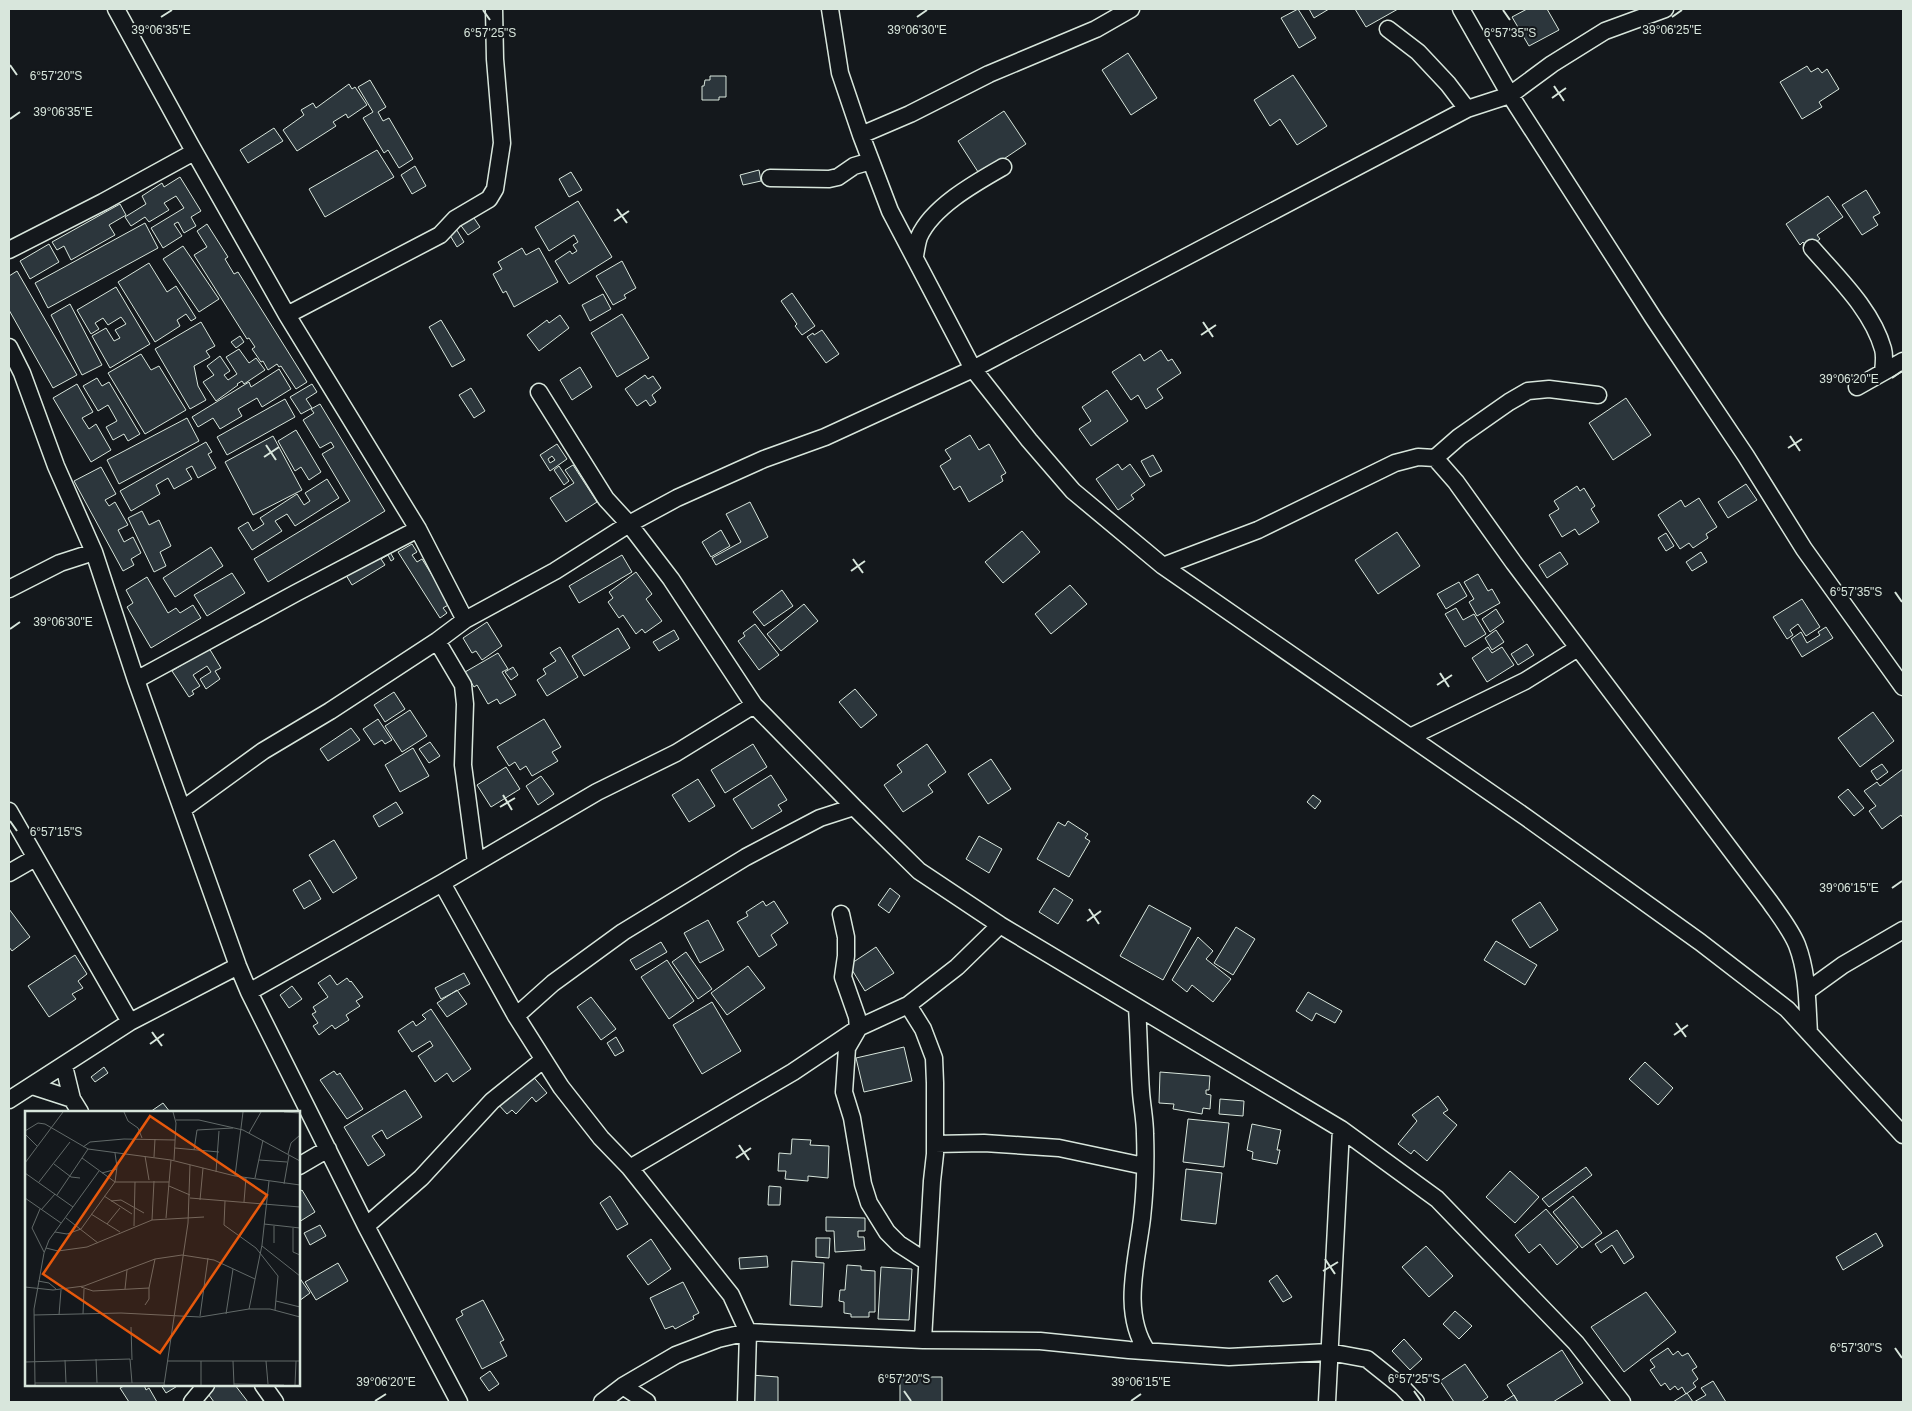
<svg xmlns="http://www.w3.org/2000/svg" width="1912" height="1411" viewBox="0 0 1912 1411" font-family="Helvetica,sans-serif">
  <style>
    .building { fill: #2c363c; stroke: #d8e6dc; fill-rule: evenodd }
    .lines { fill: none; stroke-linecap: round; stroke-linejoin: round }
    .minor-casing { stroke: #d8e6dc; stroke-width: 19 }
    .minor { stroke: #14181c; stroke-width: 16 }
    .ticks { fill: none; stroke: #d8e6dc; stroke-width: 2 }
    .inset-road { fill: none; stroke: #626a69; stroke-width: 1 }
    .view { fill: #e8590c; fill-opacity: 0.15; stroke: #e8590c; stroke-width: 2.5 }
    .inset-edge { fill: none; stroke: #d8e6dc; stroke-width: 2.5 }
    .ticks-label { font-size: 12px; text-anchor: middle; fill: #d8e6dc; stroke: #14181c; stroke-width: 4; stroke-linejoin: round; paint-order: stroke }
  </style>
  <rect width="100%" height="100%" fill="#14181c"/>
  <path class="building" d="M1298 9 1316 38 1299 48 1281 18Z
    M1309 9H1329L1314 18Z
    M1355 9H1398L1366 27Z
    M1527 9H1547L1559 30 1529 46 1512 17Z
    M1128 53 1157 98 1131 115 1102 70Z
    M1807 66 1811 72 1818 68 1822 73 1827 69 1839 89 1819 102 1822 107 1802 119 1780 82Z
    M1293 75 1327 126 1297 145 1280 119 1270 126 1254 100Z
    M710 76H726V97H719V100H702V86H704L705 80H710Z
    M370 80 386 107 378 112 383 121 389 118 413 159 399 168 388 150 384 153 363 118 373 112 358 87Z
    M349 84 352 89 355 87 367 105 348 118 346 114 333 122 336 126 297 151 283 130 304 115 301 110 313 103 316 108Z
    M1004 111 1026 144 980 175 958 141Z
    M274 128 283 141 248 163 240 150Z
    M377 150 394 177 325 217 309 189Z
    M415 166 426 186 412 194 401 175Z
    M759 170 761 181 743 185 740 175Z
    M571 172 582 190 569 197 559 179Z
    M180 177 201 211 191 217 196 226 184 233 178 222 174 224 182 236 163 248 151 228 184 208 176 196 164 203 169 210 149 222 145 217 131 226 125 217 146 204 142 196 162 183 164 187Z
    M1866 190 1880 213 1873 217 1878 225 1862 235 1842 205Z
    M1828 196 1843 217 1817 235 1820 239 1808 248 1803 242 1800 245 1786 224Z
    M578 201 612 257 569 284 555 261 570 251 572 254 577 251 573 245 578 242 574 235 549 251 535 227Z
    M120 204 126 215 109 225 115 235 71 260 64 246 57 250 52 242Z
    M472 215 480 227 468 235 459 223Z
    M145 223 158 248 48 308 35 283Z
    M207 224 228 257 225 259 234 274 238 272 307 382 296 389 281 366 279 367 277 364 268 370 263 361 261 362 252 349 255 347 249 338 247 339 194 255 207 247 197 231Z
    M455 227 464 242 457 247 448 232Z
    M49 244 59 262 30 279 20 261Z
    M183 246 219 299 199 312 163 259Z
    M522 248 526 255 539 248 558 282 514 307 506 291 503 293 493 274 502 269 498 262Z
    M622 261 636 288 624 295 626 298 613 305 596 276Z
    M149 263 167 292 176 286 196 318 191 321 186 314 177 320 180 326 155 342 118 282Z
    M17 271 77 375 53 388 9 310V276Z
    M116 287 150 344 110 368 92 336 106 328 114 341 120 338 115 330 126 324 121 317 108 325 103 318 95 323 99 329 91 334 77 310Z
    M792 293 815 326 802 335 795 326 797 324 781 301Z
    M603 294 611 309 590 321 582 305Z
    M70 304 102 365 82 375 51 315Z
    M622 314 649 358 617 377 591 333Z
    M560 315 569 328 539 351 527 335 547 320 549 323Z
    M441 320 465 360 452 367 429 327Z
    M201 322 215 346 206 351 210 357 194 366 198 386 206 400 190 409 155 349Z
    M822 330 839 354 826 363 807 337 813 333 814 335Z
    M240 336 244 342 236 348 231 342Z
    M239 349 249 363 256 358 265 370 244 384 242 381 237 384 238 385 216 401 203 382 214 375 207 366 220 356 230 371 224 375 228 380 237 374 226 357Z
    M1161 350 1168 361 1172 359 1181 373 1157 389 1163 398 1146 409 1138 395 1131 400 1112 372 1140 354 1144 361Z
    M141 354 151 370 159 366 186 410 145 434 108 373Z
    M580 367 592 387 572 400 560 380Z
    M279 369 291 389 262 407 257 398 238 409 242 416 220 429 213 418 198 427 192 417 249 382 251 387Z
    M645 375 648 379 653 376 661 388 652 395 656 402 650 406 646 400 637 406 625 389Z
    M97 378 102 386 109 382 140 434 128 441 124 434 113 440 106 427 117 421 108 405 98 411 83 386Z
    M77 384 93 412 82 418 89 429 96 424 111 450 91 462 53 398Z
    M312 384 317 392 306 399 312 408 301 414 290 397Z
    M471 388 485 411 474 418 459 395Z
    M1107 390 1128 421 1091 446 1079 429 1091 421 1082 407Z
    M1626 398 1651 435 1613 460 1589 423Z
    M285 399 295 417 227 455 217 437Z
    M320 404 385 511 268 582 254 559 350 501 322 454 334 447 331 442 320 448 303 420 314 413 311 409Z
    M187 418 199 441 119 484 107 460Z
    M296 430 321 472 309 480 301 467 295 471 278 441Z
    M970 435 979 450 989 444 1006 473 1001 476 1003 481 969 502 960 486 954 490 940 466 951 459 945 450Z
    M273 436 302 490 253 515 225 462Z
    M206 442 212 452 208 454 216 468 198 478 192 466 186 469 192 479 174 489 168 478 156 485 160 494 131 511 120 491Z
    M557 444 567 459 550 471 540 455ZM552 456 555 460 550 463 548 459Z
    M1153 455 1162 471 1150 477 1141 461Z
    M1118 464 1122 470 1130 464 1145 485 1131 495 1134 499 1118 510 1096 479Z
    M573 465 597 502 566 522 550 498 574 483 565 470Z
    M559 466 569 481 564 485 554 470Z
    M101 467 116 494 105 500 109 506 115 502 128 525 118 530 124 542 133 537 141 553 131 559 134 565 123 571 74 481Z
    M327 479 339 498 295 526 287 514 275 521 282 531 252 550 238 528 248 522 253 531 264 524 260 518 297 494 304 505 310 501 305 493Z
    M1746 484 1757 500 1728 518 1718 502Z
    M1577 486 1580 491 1584 488 1595 506 1591 509 1599 522 1579 535 1575 529 1562 537 1549 515 1559 509 1554 501Z
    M1699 498 1717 527 1706 534 1708 538 1693 548 1689 543 1680 549 1658 515 1681 500 1685 507Z
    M750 502 768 537 716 565 712 558 741 542 726 514Z
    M142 511 149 525 159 520 171 546 160 552 166 566 154 572 128 518Z
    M721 530 730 546 711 557 702 542Z
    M1022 531 1040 552 1003 583 985 562Z
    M1397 532 1420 566 1378 594 1355 560Z
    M1666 533 1674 546 1666 551 1658 538Z
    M412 544 417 552 412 555 417 562 422 559 450 604 443 608 447 613 440 618 398 552Z
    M211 547 223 566 175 597 163 578Z
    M388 549 394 559 391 561 388 555 381 559 385 565 352 585 346 575Z
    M1560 552 1568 564 1547 578 1539 565Z
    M1701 552 1707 562 1692 571 1686 562Z
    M622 555 632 572 579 603 569 586Z
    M636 572 652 594 646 599 662 621 645 633 642 629 636 634 623 615 619 618 608 602 613 598 609 592Z
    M232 573 245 593 207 616 194 595Z
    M1478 574 1488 591 1492 589 1500 603 1477 616 1469 602 1474 599 1464 582Z
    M147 577 168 613 176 608 180 613 193 605 201 618 151 648 127 607 133 603 126 590Z
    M1459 582 1467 596 1446 609 1437 594Z
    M1070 585 1087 604 1051 634 1035 614Z
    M782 590 793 606 764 626 753 612Z
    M1802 599 1820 627 1806 636 1798 624 1790 630 1793 635 1787 639 1773 617Z
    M804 604 818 621 781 651 767 634Z
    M1456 608 1463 620 1474 614 1486 634 1465 647 1445 614Z
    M1496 609 1504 622 1490 632 1482 619Z
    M487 622 502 646 482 660 476 651 472 653 463 638Z
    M755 624 779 655 759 670 738 641 745 636 743 633Z
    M1826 627 1833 638 1802 657 1791 639 1801 632 1807 643 1820 635 1818 632Z
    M618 628 630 648 584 676 572 656Z
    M674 630 679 639 659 651 653 642Z
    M1496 630 1504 642 1492 650 1485 638Z
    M1527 644 1534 655 1518 665 1511 654Z
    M560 647 578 677 547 696 537 680 546 674 543 669 556 661 550 653Z
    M1488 647 1492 653 1502 647 1514 665 1487 682 1472 658Z
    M209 648 221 668 215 671 220 679 206 689 200 679 211 672 207 666 193 675 200 686 192 691 194 694 189 697 172 671Z
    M498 653 508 669 502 672 516 695 500 704 497 699 488 704 477 685 474 687 465 672Z
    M513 667 518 675 511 680 505 672Z
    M855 689 877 715 861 728 839 702Z
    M394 692 405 709 385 722 374 705Z
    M410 710 427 736 402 752 385 726Z
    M1873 712 1894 741 1860 767 1838 738Z
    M378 719 392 740 385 744 382 740 374 745 363 729Z
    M544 719 561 747 552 752 558 761 532 776 526 766 520 770 515 762 509 766 497 747Z
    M351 728 360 740 328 761 320 749Z
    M430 742 440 756 429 763 419 749Z
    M753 744 767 767 725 793 711 770Z
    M927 744 946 772 928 785 933 792 903 812 884 785 902 772 897 765Z
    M413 748 429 776 400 792 385 765Z
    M991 759 1011 789 988 804 968 774Z
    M1882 764 1888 772 1877 780 1871 771Z
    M506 767 520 789 491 807 477 785Z
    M1903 769V818L1901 815 1882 829 1869 811 1876 806 1864 791 1877 782 1880 786Z
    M771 775 787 800 778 805 782 811 752 829 733 799Z
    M541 776 554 794 538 805 526 786Z
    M698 779 715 806 689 822 672 795Z
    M1848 789 1864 808 1854 816 1838 797Z
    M1313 795 1321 801 1315 809 1307 802Z
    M396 802 403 813 379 827 373 816Z
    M1068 821 1088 834 1085 838 1090 841 1069 877 1037 859 1058 822 1065 826Z
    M979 836 1002 849 989 873 966 859Z
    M334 840 357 878 333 893 309 855Z
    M310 880 321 899 304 909 293 890Z
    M890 888 900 896 889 913 878 905Z
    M1054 888 1073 900 1058 924 1039 912Z
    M763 901 766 906 774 901 788 923 771 935 777 945 759 957 737 922 748 916 746 912Z
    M1540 902 1558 930 1530 948 1512 920Z
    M1149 905 1191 928 1163 980 1120 956Z
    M9 909 30 937 12 951 9 947Z
    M708 920 724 950 700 963 684 933Z
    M1236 927 1255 939 1233 975 1214 963Z
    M1198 937 1213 951 1206 959 1231 979 1213 1002 1192 985 1187 992 1172 980Z
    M1496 941 1537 965 1525 985 1484 960Z
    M661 942 667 952 636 970 630 960Z
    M876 947 894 973 865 991 849 965Z
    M686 952 712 989 698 999 672 962Z
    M75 955 87 974 78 981 83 988 72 994 76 999 49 1017 28 986Z
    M667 960 694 1001 669 1019 641 977Z
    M748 966 765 988 727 1015 711 993Z
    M464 973 470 984 441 999 435 988Z
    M330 975 337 985 347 978 350 982 351 981 363 997 356 1001 360 1006 346 1015 349 1020 335 1029 332 1025 319 1035 313 1026 318 1023 312 1014 316 1012 313 1007 328 997 318 983Z
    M292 986 302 999 289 1008 280 995Z
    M457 990 467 1004 447 1017 437 1003Z
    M1308 992 1342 1011 1335 1023 1316 1013 1312 1021 1296 1011Z
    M591 997 616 1029 601 1040 577 1007Z
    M712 1002 741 1051 702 1074 673 1025Z
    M431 1009 471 1069 453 1082 447 1073 435 1082 418 1056 433 1046 430 1041 412 1052 398 1031 413 1021 416 1026 426 1019 422 1015Z
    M616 1037 624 1051 615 1056 607 1043Z
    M904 1047 912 1081 864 1092 856 1058Z
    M1645 1062 1673 1088 1658 1105 1629 1079Z
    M104 1067 108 1073 95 1082 91 1077Z
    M334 1071 337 1075 340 1073 363 1109 347 1119 320 1080Z
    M1160 1072 1210 1076 1209 1090H1206V1094L1211 1095 1210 1109 1203 1108 1202 1114 1173 1109 1174 1104 1159 1103Z
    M531 1074 547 1093 536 1102 532 1097 516 1114 512 1110 507 1114 497 1103Z
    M405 1090 422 1117 387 1139 382 1130 372 1136 385 1155 368 1166 344 1127Z
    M1438 1096 1448 1110 1443 1113 1457 1125 1427 1161 1414 1150 1411 1154 1398 1144 1417 1121 1412 1115Z
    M1220 1099 1244 1101 1243 1116 1219 1114Z
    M163 1103 170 1112H150Z
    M1188 1119 1229 1123 1224 1167 1183 1162Z
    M1252 1124 1281 1130 1277 1150H1280L1277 1164 1252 1159 1253 1152 1247 1150Z
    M792 1139 811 1140 810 1145 829 1146 828 1178 808 1176V1181L785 1179 786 1171H778L779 1153 791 1154Z
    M1586 1167 1592 1175 1549 1207 1542 1199Z
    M1186 1169 1222 1173 1216 1224 1181 1220Z
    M1510 1171 1539 1197 1515 1223 1486 1197Z
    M769 1186 781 1187 780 1205H768Z
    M302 1190 315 1212 299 1222V1192Z
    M610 1196 628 1224 617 1230 600 1203Z
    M1573 1196 1602 1233 1582 1248 1553 1212Z
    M1546 1209 1578 1247 1557 1265 1540 1244 1529 1253 1515 1235Z
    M826 1217 865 1218V1231H858V1237H864L865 1250 835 1252 834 1231H826Z
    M320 1225 326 1236 310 1245 304 1233Z
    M1617 1230 1634 1257 1624 1264 1612 1245 1601 1253 1595 1244Z
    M1876 1233 1883 1246 1843 1270 1836 1257Z
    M816 1238H830L829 1258 816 1257Z
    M651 1239 671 1269 648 1285 627 1256Z
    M1426 1246 1453 1276 1429 1297 1402 1267Z
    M767 1256 768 1267 740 1269 739 1258Z
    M792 1261 824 1263 822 1307 790 1305Z
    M338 1263 348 1281 316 1300 305 1282Z
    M847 1265 861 1266V1270L875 1271V1312H869V1317H851V1314L844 1313V1302L839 1301 840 1290H845Z
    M881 1267 912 1269 909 1320 878 1319Z
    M1277 1275 1292 1297 1283 1302 1269 1281Z
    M299 1277 310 1293 299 1301Z
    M683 1282 699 1313 693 1316 694 1319 675 1329 673 1326 665 1329 650 1298Z
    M1646 1292 1676 1332 1624 1372 1591 1327Z
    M483 1300 504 1340 500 1342 507 1356 482 1369 456 1319 463 1315 461 1311Z
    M1455 1311 1472 1326 1459 1339 1443 1324Z
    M1404 1339 1422 1359 1410 1370 1392 1351Z
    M1668 1348 1673 1355 1678 1351 1682 1356 1688 1353 1697 1367 1692 1370 1698 1379 1693 1383 1696 1387 1686 1394 1682 1387 1678 1390 1675 1386 1670 1390 1665 1383 1661 1386 1650 1370 1655 1367 1650 1360Z
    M1562 1350 1583 1383 1553 1402H1518L1507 1385Z
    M1465 1364 1488 1397 1481 1402H1454L1440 1381Z
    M490 1371 499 1384 489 1391 480 1378Z
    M751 1375 778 1377V1402H750Z
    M900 1377H942V1402H900Z
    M1713 1381 1726 1402H1694L1706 1395 1701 1388Z
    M126 1385H144L146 1390 149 1388 157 1402H129L120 1388Z
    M161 1385H179L166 1393Z
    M215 1385H235L248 1402H214L206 1391Z
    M1687 1393 1693 1402H1673Z
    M1514 1395 1518 1402H1503Z"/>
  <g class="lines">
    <defs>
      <path id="minor" d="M116 9 190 144 287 315 418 529 465 620
        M830 9 840 73 861 135 890 211 973 369 1029 440 1073 491 1163 566 1527 818 1700 942 1787 1009 1903 1135
        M1461 9 1510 95 1654 319 1746 456 1804 549 1903 687
        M1388 29 1418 52 1448 84 1467 109
        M861 135 910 114 989 74 1096 29 1131 9
        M770 178 829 179 838 177 854 166 871 161
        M1812 248C1838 278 1872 310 1883 349 1885 356 1884 364 1883 372
        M9 250 103 202 194 152
        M915 256C916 250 917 243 919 237 932 207 975 183 1003 167
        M287 315 440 235 455 219 489 199 495 189 502 143 495 59 494 9
        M9 347 22 373 56 466 94 552 136 680 238 966 249 992 366 1226 459 1402
        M1857 387 1903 361
        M539 392 606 499 629 524 671 579 754 705 854 807 919 871 1000 925 1341 1129 1437 1199 1576 1343 1622 1402
        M1435 458 1459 437 1509 402 1528 391 1549 389 1598 395
        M1163 566 1258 530 1395 463 1418 457 1435 458 1456 482 1514 563 1770 902C1779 915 1791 930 1797 945 1808 974 1807 1003 1809 1033
        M9 589 60 563 94 552
        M437 641 463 685 465 704 463 765 476 863
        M136 680 296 593 418 529
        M1410 737 1525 681 1578 648
        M183 809 263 751 330 711 437 641 465 620 555 571 629 524 677 498 764 459 825 437 973 369 1467 109 1510 95 1552 64 1605 31 1665 9
        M9 811 130 1022
        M9 873 35 858
        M442 883 516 1016 561 1087 601 1138 630 1168 731 1295 748 1332 746 1402
        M841 914 846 937V956L843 977 857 1017 858 1029 847 1048 844 1092 852 1118 863 1184 869 1203 887 1232 899 1244 927 1262
        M1807 991 1843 965 1903 930
        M249 992 442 883 597 792 676 753 754 705
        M908 1005 923 1029 934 1058 935 1083V1154L932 1181 923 1340
        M1137 1008C1139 1036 1139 1064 1141 1092 1142 1106 1145 1120 1145 1134 1146 1161 1145 1191 1142 1218 1137 1261 1121 1312 1147 1351
        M516 1016 553 983 623 932 746 857 820 818 854 807
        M64 1066 72 1099 80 1112
        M32 1086 72 1099
        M9 1100 130 1022 238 966
        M935 1144 984 1143 1059 1148 1144 1166
        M299 1166 328 1149
        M630 1168 793 1072 860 1027 908 1005 957 967 1000 925
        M366 1226 421 1178 492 1101 543 1060
        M263 1385 275 1402
        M623 1386 647 1402
        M192 1402 206 1385
        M602 1402 623 1386 676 1355 718 1339 748 1332 923 1340 1040 1341 1129 1350 1229 1357 1329 1352 1367 1359 1402 1387 1416 1402
        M1327 1402 1341 1129"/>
    </defs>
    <use href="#minor" class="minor-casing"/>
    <use href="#minor" class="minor"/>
  </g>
  <path class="ticks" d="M483 10 490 20M1503 10 1510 20M161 17 172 10M917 17 927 10M1672 17 1682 10M10 65 17 75M1554 86 1564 101M1552 98 1566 88M10 119 20 112M617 209 627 223M614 221 629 211M1203 322 1213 337M1201 335 1216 325M1892 378 1902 371M1790 436 1800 451M266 445 276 460M1788 448 1802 439M264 457 279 447M853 559 863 573M851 571 865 561M1895 592 1902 602M10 629 20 622M1440 673 1449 687M1437 685 1452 675M503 795 512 810M500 807 515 798M10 821 17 831M1892 888 1902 881M1089 909 1099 924M1087 921 1101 911M1676 1023 1686 1037M152 1032 162 1046M1674 1035 1688 1025M150 1044 164 1034M739 1145 749 1160M736 1158 751 1148M1325 1259 1335 1274M1323 1271 1338 1262M1895 1348 1902 1358M904 1391 911 1401M1414 1391 1421 1401M375 1401 386 1394M1131 1401 1141 1394"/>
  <g transform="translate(25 1111)">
    <rect width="275" height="275" fill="#14181c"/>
    <path class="inset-road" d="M99 1 103 10 113 17 117 27M148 1 151 12 149 49M259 1 275 2M151 9H174L218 19 275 50M0 20 13 12 20 13 63 38 146 49 210 65 275 74M224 22 236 1M0 23 12 35M58 36 65 31 99 28 150 29M150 37 194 41M169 39 172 19 208 17M263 43 266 32 275 24M120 45 124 69M129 46 130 28M57 47 90 71H144M234 49 262 51M0 52 38 1M29 53 46 66 55 67M191 61 194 20M0 62 48 96M77 62 92 58M210 65 218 1M230 67 238 29M14 71 45 31M259 73 264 44M144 75 165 84M32 84 63 38M79 85 107 103M0 87 36 112M165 87 275 96M175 89 178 57M86 90 96 89 119 102M200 90 199 114 231 137 253 165 250 199M219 91 221 66M15 98 7 117 19 141M16 99 30 83M66 103 95 121M41 107 73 132M141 107 146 49M127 109 129 70M82 113 95 97M239 113 275 117M109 115 110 71M249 115V132M268 117V141L275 144M30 121 42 123 56 118 90 71 92 56 90 42M237 135 275 165M21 137 33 140 62 136 127 109 179 106M13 170 24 172 31 178M0 176 28 179 59 175 130 148 157 144 189 149 230 168M56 176 68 180 124 177 130 148M100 178 102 159M251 190 275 196M120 194 124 188V177M224 198H245L275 206M58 203 59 178M201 203 208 158M9 204 96 202 175 206 224 198 237 134 244 70M34 204 36 179M175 205 183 147M106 216 107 249M71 248 72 272M40 249 41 272M142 250H275M208 250 209 274M241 250 243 273M0 251 105 248 107 272M10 272H139M209 273 259 274M10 274 9 198 19 142 24 129 74 60M139 274 163 112 165 54M176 274V250M270 274 271 250"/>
    <path class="view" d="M125 5 242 84 135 242 18 163Z"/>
    <rect width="275" height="275" class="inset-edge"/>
  </g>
  <g class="ticks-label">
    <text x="161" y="34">39°06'35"E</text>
    <text x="917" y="34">39°06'30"E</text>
    <text x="1672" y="34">39°06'25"E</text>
    <text x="490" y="37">6°57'25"S</text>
    <text x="1510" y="37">6°57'35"S</text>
    <text x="56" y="80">6°57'20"S</text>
    <text x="63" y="116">39°06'35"E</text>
    <text x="1849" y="383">39°06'20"E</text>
    <text x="1856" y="596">6°57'35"S</text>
    <text x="63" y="626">39°06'30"E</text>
    <text x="56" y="836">6°57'15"S</text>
    <text x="1849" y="892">39°06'15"E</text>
    <text x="1856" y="1352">6°57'30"S</text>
    <text x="904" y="1383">6°57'20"S</text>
    <text x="1414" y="1383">6°57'25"S</text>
    <text x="386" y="1386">39°06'20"E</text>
    <text x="1141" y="1386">39°06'15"E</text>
  </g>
  <rect width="1912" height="1411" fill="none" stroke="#d8e6dc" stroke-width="20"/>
</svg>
